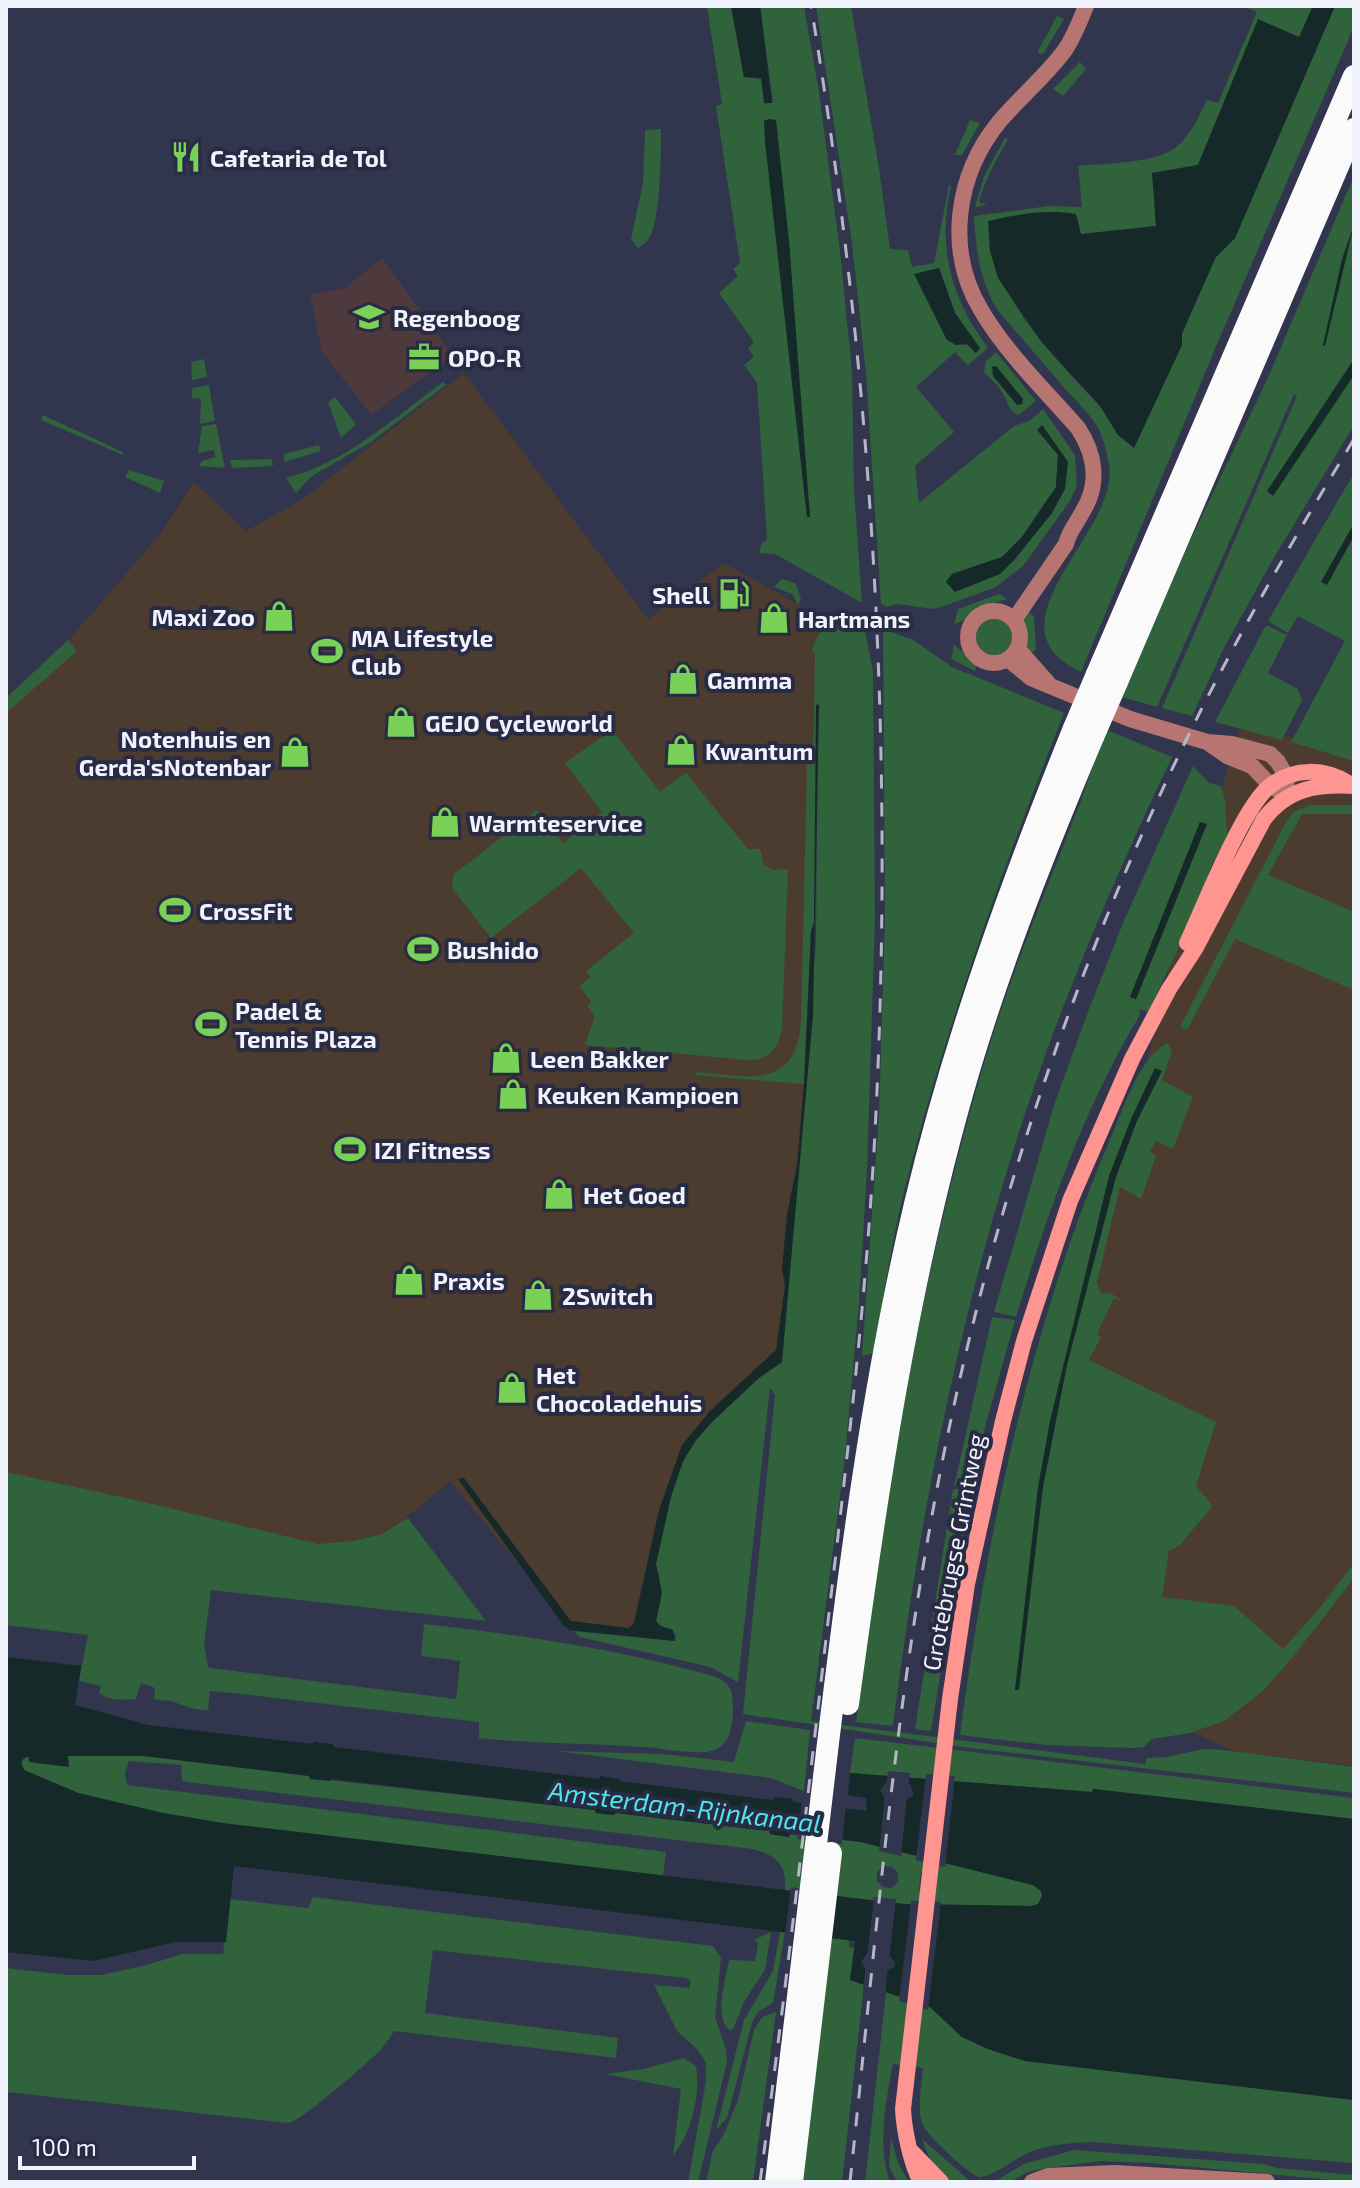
<svg xmlns="http://www.w3.org/2000/svg" width="1360" height="2188" viewBox="0 0 1360 2188" font-family="'Exo 2',sans-serif">
  <style>
    .industrial { fill: #4b3c2f }
    .education { fill: #4e393d }
    .green { fill: #30623b; fill-rule: evenodd }
    .water { fill: #152929; fill-rule: evenodd }
    .pier { fill: #32354e }
    .lines { fill: none; stroke-linecap: round; stroke-linejoin: round }
    .tertiary { stroke: #b77571; stroke-width: 16 }
    .secondary { stroke: #fe9590; stroke-width: 16 }
    .motorway { stroke: #fafafa; stroke-width: 22 }
    .rail { stroke: #b4b7c5; stroke-width: 3; stroke-dasharray: 14 14; stroke-linecap: butt }
    .motorway-bridge { stroke: #fafafa; stroke-width: 22 }
    .labels { text-anchor: middle; dominant-baseline: central; stroke-width: 8; stroke-linejoin: round; paint-order: stroke }
    .poi-label { font-size: 24px; font-weight: bold; fill: #f1f3fc; stroke: #282b43; text-anchor: start }
    .street-label { font-size: 24px; fill: #f1f3fc; stroke: #282b43 }
    .water-label { font-size: 26px; font-style: italic; fill: #4de6eb; stroke: #282b43 }
  </style>
  <rect width="100%" height="100%" fill="#32354e"/>
  <path class="industrial" d="M464 373 648 619 724 563 824 619 819 705 810 1033 780 1348 633 1631 569 1626 450 1481 388 1533 318 1548 6 1493V698L69 640 160 534 194 482 246 531 303 499Z
    M1243 721 1354 759V1766L1236 1752 1100 1691 1084 1327 1181 918Z"/>
  <path class="education" d="M382 258 453 356 371 415 322 351 310 295 345 288Z"/>
  <path class="green" d="M707 6H731L744 77 762 79 765 104 773 102 760 6H804L819 92 840 251 852 372 854 489 862 603 775 554 759 553 762 543 767 539 757 383 744 365 754 357 748 348 754 342 719 293 738 276 733 269 740 263 717 113 716 106 722 104ZM764 122 810 517 807 516Z
    M816 6H851L879 168 890 249 908 250 912 267 934 263 949 185 951 186C937 246 951 299 988 348L968 365 955 352 916 387 954 432 915 466 919 503 1014 426 1029 421 1043 409 1075 455 1077 485 1070 501 1023 566 996 587 944 606 933 609 897 604 886 607 881 604 866 374 852 243ZM939 268 955 313 979 348 947 340 915 274ZM1042 425 1068 462 1052 513 1000 574H952L1002 557 1022 537 1056 487 1058 455 1038 430Z
    M1243 6H1313L1299 38 1258 20 1198 165 1153 173 1156 226 1081 235 1076 214 990 251C1009 312 1056 360 1099 405 1114 421 1115 432 1134 447L1182 345V334L1215 257 1235 238 1335 6H1354V25L1347 43 1215 349 1081 672C980 625 1121 531 1109 465 1107 455 1104 439 1099 430 1092 416 1078 403 1068 392 1045 365 1022 339 999 312 980 283 976 251 974 216L1049 206 1082 207 1078 166C1104 163 1156 164 1176 147 1191 135 1199 116 1207 100L1218 103 1257 12Z
    M1057 16 1064 19 1043 54 1037 53Z
    M1080 62 1086 69 1063 96 1053 89Z
    M970 120 980 123 962 155H955Z
    M661 129C661 154 661 221 648 240 645 244 641 245 638 248L631 239 643 183 645 130Z
    M1005 138 1008 140C996 160 985 179 979 202L987 205 975 207 984 176Z
    M1354 176V425L1272 561 1225 646 1192 716 1162 708 1297 396 1294 394 1157 707 1122 697 1190 541 1266 382Z
    M996 352 1036 401 1019 415C1007 410 1009 403 1003 394 999 386 991 379 984 372L986 361Z
    M204 359 207 377 192 380 191 362Z
    M443 382 446 385 371 442 312 476 296 493 286 478C346 463 395 417 443 382Z
    M209 385 215 421 200 424 201 399 192 398V388Z
    M335 397 356 424 341 438 328 402Z
    M43 415 123 452V455L41 420Z
    M216 424 225 468 199 466 202 461 215 457 214 450 198 453 202 426Z
    M319 445 321 451 284 462V454Z
    M272 459 273 466 232 468 230 460Z
    M129 470 164 481 160 493 125 477Z
    M1354 473V761L1291 742 1345 641 1298 616 1288 633 1268 621Z
    M782 579 795 583 801 599 798 605 792 594 774 587Z
    M999 594 1007 599 979 608 967 620 954 624 958 609Z
    M1026 610 1034 616 1036 649 1028 656 1022 620Z
    M976 637a18 18 0 1 1 36 0a18 18 0 1 1-36 0Z
    M845 619 863 622 873 671 875 919 867 1170 859 1303 845 1457 811 1721 1145 1764 1147 1758 1167 1757 1204 1749 1224 1750 1354 1767V1793L963 1747 743 1714 775 1395 770 1388 738 1682 710 1667 580 1637 573 1631 675 1641 676 1635C670 1628 661 1628 656 1621L660 1579 656 1564C663 1532 668 1498 681 1468 699 1426 745 1387 782 1362L816 943 818 704 814 923 811 931 804 1084 694 1075 697 1072C748 1076 795 1091 801 1023L807 763 813 759 815 655 812 651C816 633 827 622 845 619Z
    M1266 625 1287 635 1268 673 1298 689 1302 700 1282 740 1215 722Z
    M883 629 913 640 952 667 1064 713C1002 870 945 1028 904 1192 891 1245 883 1300 874 1353L862 1356 879 1114 885 919Z
    M68 640 77 651 6 713V698Z
    M954 645 977 663 975 671 951 659Z
    M612 730 660 792 686 773 748 849H760L764 865 772 870 788 869 782 1028C779 1048 769 1061 747 1060L585 1045 595 1016 587 1006 591 1002 579 986 591 977 586 971 634 933 581 868 491 938 452 888 454 874 537 810 563 843 602 812 565 763Z
    M1107 730 1172 757C1120 867 1071 978 1032 1093 962 1299 920 1511 893 1726L856 1722C884 1494 922 1266 989 1047 1015 962 1050 881 1082 798 1090 775 1097 752 1107 730Z
    M1193 766 1209 783 1221 786 1225 800 1227 836 1210 869 1201 901 1152 1004 1148 1012 1139 1009 1140 1015C1083 1109 1048 1213 1016 1317L994 1312 1055 1102 1088 1012 1123 923ZM1200 822 1206 825 1136 999 1130 997Z
    M1310 805H1354V814H1302L1268 875 1354 912V990L1235 939 1187 1030 1180 1027 1285 824 1292 813Z
    M1167 1043 1172 1050 1162 1080 1193 1097 1173 1149 1156 1141 1150 1152 1156 1156 1141 1199 1120 1187 1097 1283 1101 1293 1112 1294 1124 1302 1114 1298 1097 1334 1101 1337 1089 1360 1216 1422 1196 1486 1213 1506 1179 1546 1169 1551 1162 1597 1234 1606 1283 1649 1318 1610 1354 1563V1578L1293 1657 1263 1691 1224 1721 1190 1733 1152 1739 1144 1747 1131 1748 1047 1745 960 1735C987 1532 1031 1321 1114 1130 1126 1102 1139 1059 1167 1043Z
    M992 1317 1015 1320 985 1427 972 1487 954 1485 958 1469Z
    M6 1472 140 1501 318 1544 353 1541 382 1534 408 1518 486 1621 211 1590 204 1645 208 1666 210 1668 456 1699 460 1661 421 1656 424 1624C522 1635 622 1649 716 1677 730 1684 733 1690 733 1706 733 1721 732 1741 717 1749 702 1757 662 1748 644 1747 589 1743 534 1744 479 1738V1722L232 1693 210 1691 208 1710C194 1710 187 1707 174 1702 169 1700 161 1701 154 1699L155 1688 141 1683 136 1699C123 1700 109 1701 99 1693L101 1686 79 1681 88 1635 6 1625Z
    M953 1489 971 1490 931 1731 915 1729Z
    M746 1721 810 1730 804 1791 771 1778 556 1751 664 1754 734 1762Z
    M855 1738 1354 1798V1819L1093 1789 1092 1792 850 1773Z
    M68 1756H144L310 1776V1778L595 1810 596 1813 614 1815 615 1813 770 1831V1834L788 1837 789 1834 861 1842 1033 1885 1041 1891 1042 1896 1038 1904 1031 1906 904 1904 785 1890C787 1866 777 1855 753 1849L187 1782 182 1781 181 1765 129 1761 125 1773 127 1785 666 1852 663 1876 222 1823 163 1813 78 1793 24 1770 21 1763 26 1757H29V1762L67 1761ZM884 1866 892 1867 898 1873V1882L891 1888 883 1887 877 1881V1872ZM921 1872 938 1874 936 1892 919 1890Z
    M313 1897 713 1946 721 1958 715 2017 726 2049 727 2062 698 2182H688L706 2081V2063L698 2050 677 2031 654 1985 689 1988 691 1982 687 1978 433 1950 425 2013 618 2038 616 2058 394 2031C391 2036 387 2042 383 2047 372 2060 302 2120 289 2123L6 2092V1968L67 1975H101L147 1965 182 1954H223L230 1899 308 1908Z
    M771 1932 765 1970 745 2000 734 2027 730 2031C713 2017 726 1979 729 1960L755 1961 758 1943 754 1940Z
    M780 1932H785L773 2003 758 2012 752 2023 727 2118 716 2130 744 2020 773 1971Z
    M815 1935 849 1940V1947L855 1948 850 1980 864 1985 842 2182H803Z
    M886 1992 930 2007 962 2037 988 2049 1025 2061 1354 2100V2163L1092 2142C1071 2143 1049 2144 1030 2152 1015 2158 997 2175 980 2177 971 2177 925 2134 922 2123 917 2107 922 2085 923 2068L893 2064C886 2100 877 2146 890 2182H865Z
    M776 2012 753 2182H706L713 2151 724 2134 738 2100 754 2030 762 2017Z
    M684 2058 696 2066C701 2093 691 2135 673 2156L681 2089 605 2074 644 2069Z
    M891 2137 898 2163 909 2182H897L889 2166Z
    M922 2139 971 2182C965 2182 957 2183 951 2182 935 2178 927 2152 922 2139Z
    M1074 2150 1263 2164 1277 2168 1354 2175V2182L1150 2163 1102 2161 1040 2169 1028 2172 1010 2182H994L1024 2164Z"/>
  <path class="water" d="M731 6H760L772 103H764L761 78 744 77Z
    M1313 6H1335L1235 238 1216 257 1182 333V345L1134 448 1118 435 1100 406 1041 341 998 278 990 251 988 221C1018 214 1046 209 1076 214L1081 234 1156 226 1152 173 1198 165 1258 19 1299 37Z
    M769 119 776 120 789 241 810 517H807L765 142 764 121Z
    M1354 225 1325 346 1323 345 1342 259Z
    M939 268 955 313 980 348 976 353 967 344 956 345 947 340 914 274Z
    M1354 359V375L1273 496 1267 491Z
    M996 366 1023 399 1022 404 1017 405 993 376 992 367Z
    M1042 425 1068 462 1065 489 1052 513 1015 559 1000 574 955 592 946 582 952 574 1002 557 1022 537 1056 487 1058 455 1037 430Z
    M1354 523V536L1327 585 1321 582Z
    M819 704 813 1015 782 1362 760 1377 710 1424 696 1440 683 1461 671 1497 656 1564 662 1593 656 1621 660 1626 673 1630 675 1641 569 1630 563 1625 458 1479 464 1478 571 1621 629 1628 634 1623 659 1510 682 1445 710 1411 776 1350 785 1285 782 1269 787 1214 797 1165 804 1084 811 931 814 923 816 705Z
    M1200 822 1207 824 1136 999 1130 997Z
    M1155 1068 1162 1071 1137 1121 1116 1177 1067 1365 1043 1487 1019 1690H1015L1038 1487 1050 1421 1109 1176 1131 1119Z
    M6 1657 81 1666 75 1705 148 1725 313 1744 314 1742 333 1744 334 1747 599 1779 600 1776 619 1779 620 1781 773 1800 774 1797 793 1799V1802L867 1811 866 1798 848 1795 850 1773 1092 1792 1093 1789 1354 1819V2100L1025 2061 988 2049 962 2037 930 2007 850 1980 855 1941 234 1866 226 1942H175L94 1961 6 1952ZM68 1756H144L309 1776 310 1779 330 1781 331 1779 595 1810 596 1813 614 1815 616 1813 769 1831 770 1834 789 1837 790 1834 861 1842 1033 1885 1041 1891 1042 1896 1038 1904 1031 1906 904 1904 222 1823 163 1813 78 1793 24 1770 21 1763 23 1758 29 1757V1762L69 1767ZM887 1782 910 1784 914 1795 904 1801 885 1798 880 1790ZM867 1953 890 1956 895 1962 894 1967 884 1973 866 1970 861 1962Z"/>
  <path class="pier" d="M888 1771 910 1773 908 1788 886 1787Z
    M926 1774 955 1776 945 1867 916 1860Z
    M885 1793 907 1797 901 1856 879 1851Z
    M802 1799 846 1804 842 1844 797 1839Z
    M791 1887 836 1893 830 1941 785 1936Z
    M874 1897 896 1899 889 1960 867 1958Z
    M911 1901 941 1902 928 2010 899 2001Z
    M866 1965 888 1968 885 1996 863 1989Z"/>
  <g class="lines">
    <path class="tertiary" d="M968 637a26 26 0 1 1 52 0a26 26 0 1 1-52 0Z
      M1014 620 1066 544C1069 531 1077 523 1083 511 1100 483 1095 454 1078 428 1045 390 1006 353 981 310 945 250 956 175 999 122 1020 97 1046 76 1065 50 1074 37 1080 21 1086 6
      M1018 649 1048 683
      M1008 659 1031 678 1130 719 1207 742 1232 744 1270 754 1278 762 1286 776 1287 796
      M1207 742 1227 756 1252 766 1270 785 1283 793
      M1032 2182 1048 2176 1115 2173 1267 2182"/>
    <path class="secondary" d="M1187 943C1203 909 1243 806 1270 786 1294 767 1325 768 1350 784
      M912 2152 941 2182
      M921 2182C911 2164 904 2130 903 2109L950 1699 967 1584 1003 1421 1024 1341 1070 1201 1132 1059 1169 989 1195 949 1264 819C1288 788 1317 784 1354 786"/>
    <path class="motorway" d="M1097 674 1354 76
      M1117 682 1354 129
      M848 1704C877 1490 908 1277 969 1070 1003 956 1047 846 1093 737
      M776 2182C793 2036 811 1889 828 1743 850 1562 873 1381 915 1204 954 1040 1011 884 1074 728
      M792 2182 831 1853"/>
    <path class="rail" d="M760 2182C782 2019 801 1855 820 1691 842 1498 867 1306 876 1112 894 743 872 370 811 6
      M850 2182C877 1929 897 1673 950 1424 1002 1177 1087 937 1200 712 1247 619 1300 528 1354 439"/>
    <path class="motorway-bridge" d="M1074 728 1097 674
      M1093 737 1117 682"/>
  </g>
  <defs>
    <symbol id="restaurant-bare" viewBox="-9 -9 18 18"><path d="M-5-6h1v4h1v-4h1v4h1v-4h1v5L-1.5 .5V6h-2V.5L-5-1ZM5-6V6H3V1.5H1.5Q1.5-4 5-6Z" fill="#79d157" stroke="#282b43" stroke-width="2.5" paint-order="stroke"/></symbol>
    <symbol id="school-bare" viewBox="-9 -9 18 18"><path d="M0-5L7-2L0 1L-7-2ZM-4 1L0 2.5L4 1V4Q0 6-4 4Z" fill="#79d157" stroke="#282b43" stroke-width="2.5" paint-order="stroke"/></symbol>
    <symbol id="office-bare" viewBox="-9 -9 18 18"><path d="M-6-3h4V-5.5h4V-3h4V5H-6ZM-1-4.5V-3h2v-1.5ZM-6 0V1H6V0Z" fill="#79d157" stroke="#282b43" stroke-width="2.5" paint-order="stroke"/></symbol>
    <symbol id="fuel-bare" viewBox="-9 -9 18 18"><path d="M-5.5-6h7V0h2V4h1.3V-2.5L3-4.5l.8-.8L6-3V5H2.5V1h-1V6h-7ZM-4.2-4.7v3.2H.2V-4.7Z" fill="#79d157" stroke="#282b43" stroke-width="2.5" paint-order="stroke"/></symbol>
    <symbol id="shop-bare" viewBox="-9 -9 18 18"><path d="M-5-2.5h2.3a2.7 3.5 0 0 1 5.4 0H5L5.5 6h-11ZM-1.5-2.5h3a1.5 2.3 0 0 0-3 0Z" fill="#79d157" stroke="#282b43" stroke-width="2.5" paint-order="stroke"/></symbol>
    <symbol id="stadium-bare" viewBox="-9 -9 18 18"><path d="M0-5a6.5 5 0 1 0 0 10a6.5 5 0 1 0 0-10ZM-3.5-1.8h7v3.6h-7Z" fill="#79d157" stroke="#282b43" stroke-width="2.5" paint-order="stroke"/></symbol>
  </defs>
  <g fill-rule="evenodd">
    <use href="#restaurant-bare" x="164" y="135" width="44" height="44"/>
    <use href="#school-bare" x="347" y="295" width="44" height="44"/>
    <use href="#office-bare" x="402" y="335" width="44" height="44"/>
    <use href="#fuel-bare" x="712" y="572" width="44" height="44"/>
    <use href="#shop-bare" x="257" y="594" width="44" height="44"/>
    <use href="#shop-bare" x="752" y="596" width="44" height="44"/>
    <use href="#stadium-bare" x="305" y="629" width="44" height="44"/>
    <use href="#shop-bare" x="661" y="657" width="44" height="44"/>
    <use href="#shop-bare" x="379" y="700" width="44" height="44"/>
    <use href="#shop-bare" x="659" y="728" width="44" height="44"/>
    <use href="#shop-bare" x="273" y="730" width="44" height="44"/>
    <use href="#shop-bare" x="423" y="800" width="44" height="44"/>
    <use href="#stadium-bare" x="153" y="888" width="44" height="44"/>
    <use href="#stadium-bare" x="401" y="927" width="44" height="44"/>
    <use href="#stadium-bare" x="189" y="1002" width="44" height="44"/>
    <use href="#shop-bare" x="484" y="1036" width="44" height="44"/>
    <use href="#shop-bare" x="491" y="1072" width="44" height="44"/>
    <use href="#stadium-bare" x="328" y="1127" width="44" height="44"/>
    <use href="#shop-bare" x="537" y="1172" width="44" height="44"/>
    <use href="#shop-bare" x="387" y="1258" width="44" height="44"/>
    <use href="#shop-bare" x="516" y="1273" width="44" height="44"/>
    <use href="#shop-bare" x="490" y="1366" width="44" height="44"/>
  </g>
  <g class="labels">
    <g class="poi-label">
      <text x="210" y="157">Cafetaria de Tol</text>
      <text x="393" y="317">Regenboog</text>
      <text x="448" y="357">OPO-R</text>
      <text x="710" y="594" text-anchor="end">Shell</text>
      <text x="255" y="616" text-anchor="end">Maxi Zoo</text>
      <text x="798" y="618">Hartmans</text>
      <text x="351" y="637">MA Lifestyle<tspan x="351" dy="28">Club</tspan></text>
      <text x="707" y="679">Gamma</text>
      <text x="425" y="722">GEJO Cycleworld</text>
      <text x="271" y="738" text-anchor="end">Notenhuis en<tspan x="271" dy="28">Gerda'sNotenbar</tspan></text>
      <text x="705" y="750">Kwantum</text>
      <text x="469" y="822">Warmteservice</text>
      <text x="199" y="910">CrossFit</text>
      <text x="447" y="949">Bushido</text>
      <text x="235" y="1010">Padel &amp;<tspan x="235" dy="28">Tennis Plaza</tspan></text>
      <text x="530" y="1058">Leen Bakker</text>
      <text x="537" y="1094">Keuken Kampioen</text>
      <text x="374" y="1149">IZI Fitness</text>
      <text x="583" y="1194">Het Goed</text>
      <text x="433" y="1280">Praxis</text>
      <text x="562" y="1295">2Switch</text>
      <text x="536" y="1374">Het<tspan x="536" dy="28">Chocoladehuis</tspan></text>
    </g>
    <g class="street-label">
      <text transform="translate(953 1552) rotate(-79)">Grotebrugse Grintweg</text>
    </g>
    <g class="water-label">
      <text transform="translate(685 1806) rotate(7)">Amsterdam-Rijnkanaal</text>
    </g>
  </g>
  <rect width="1360" height="2188" fill="none" stroke="#f1f3fc" stroke-width="16"/>
  <path d="M20 2156v12h174v-12" fill="none" stroke="#f1f3fc" stroke-width="4"/>
  <text x="32" y="2156" font-size="24" fill="#f1f3fc" stroke="#282b43" stroke-width="6" paint-order="stroke">100 m</text>
</svg>
